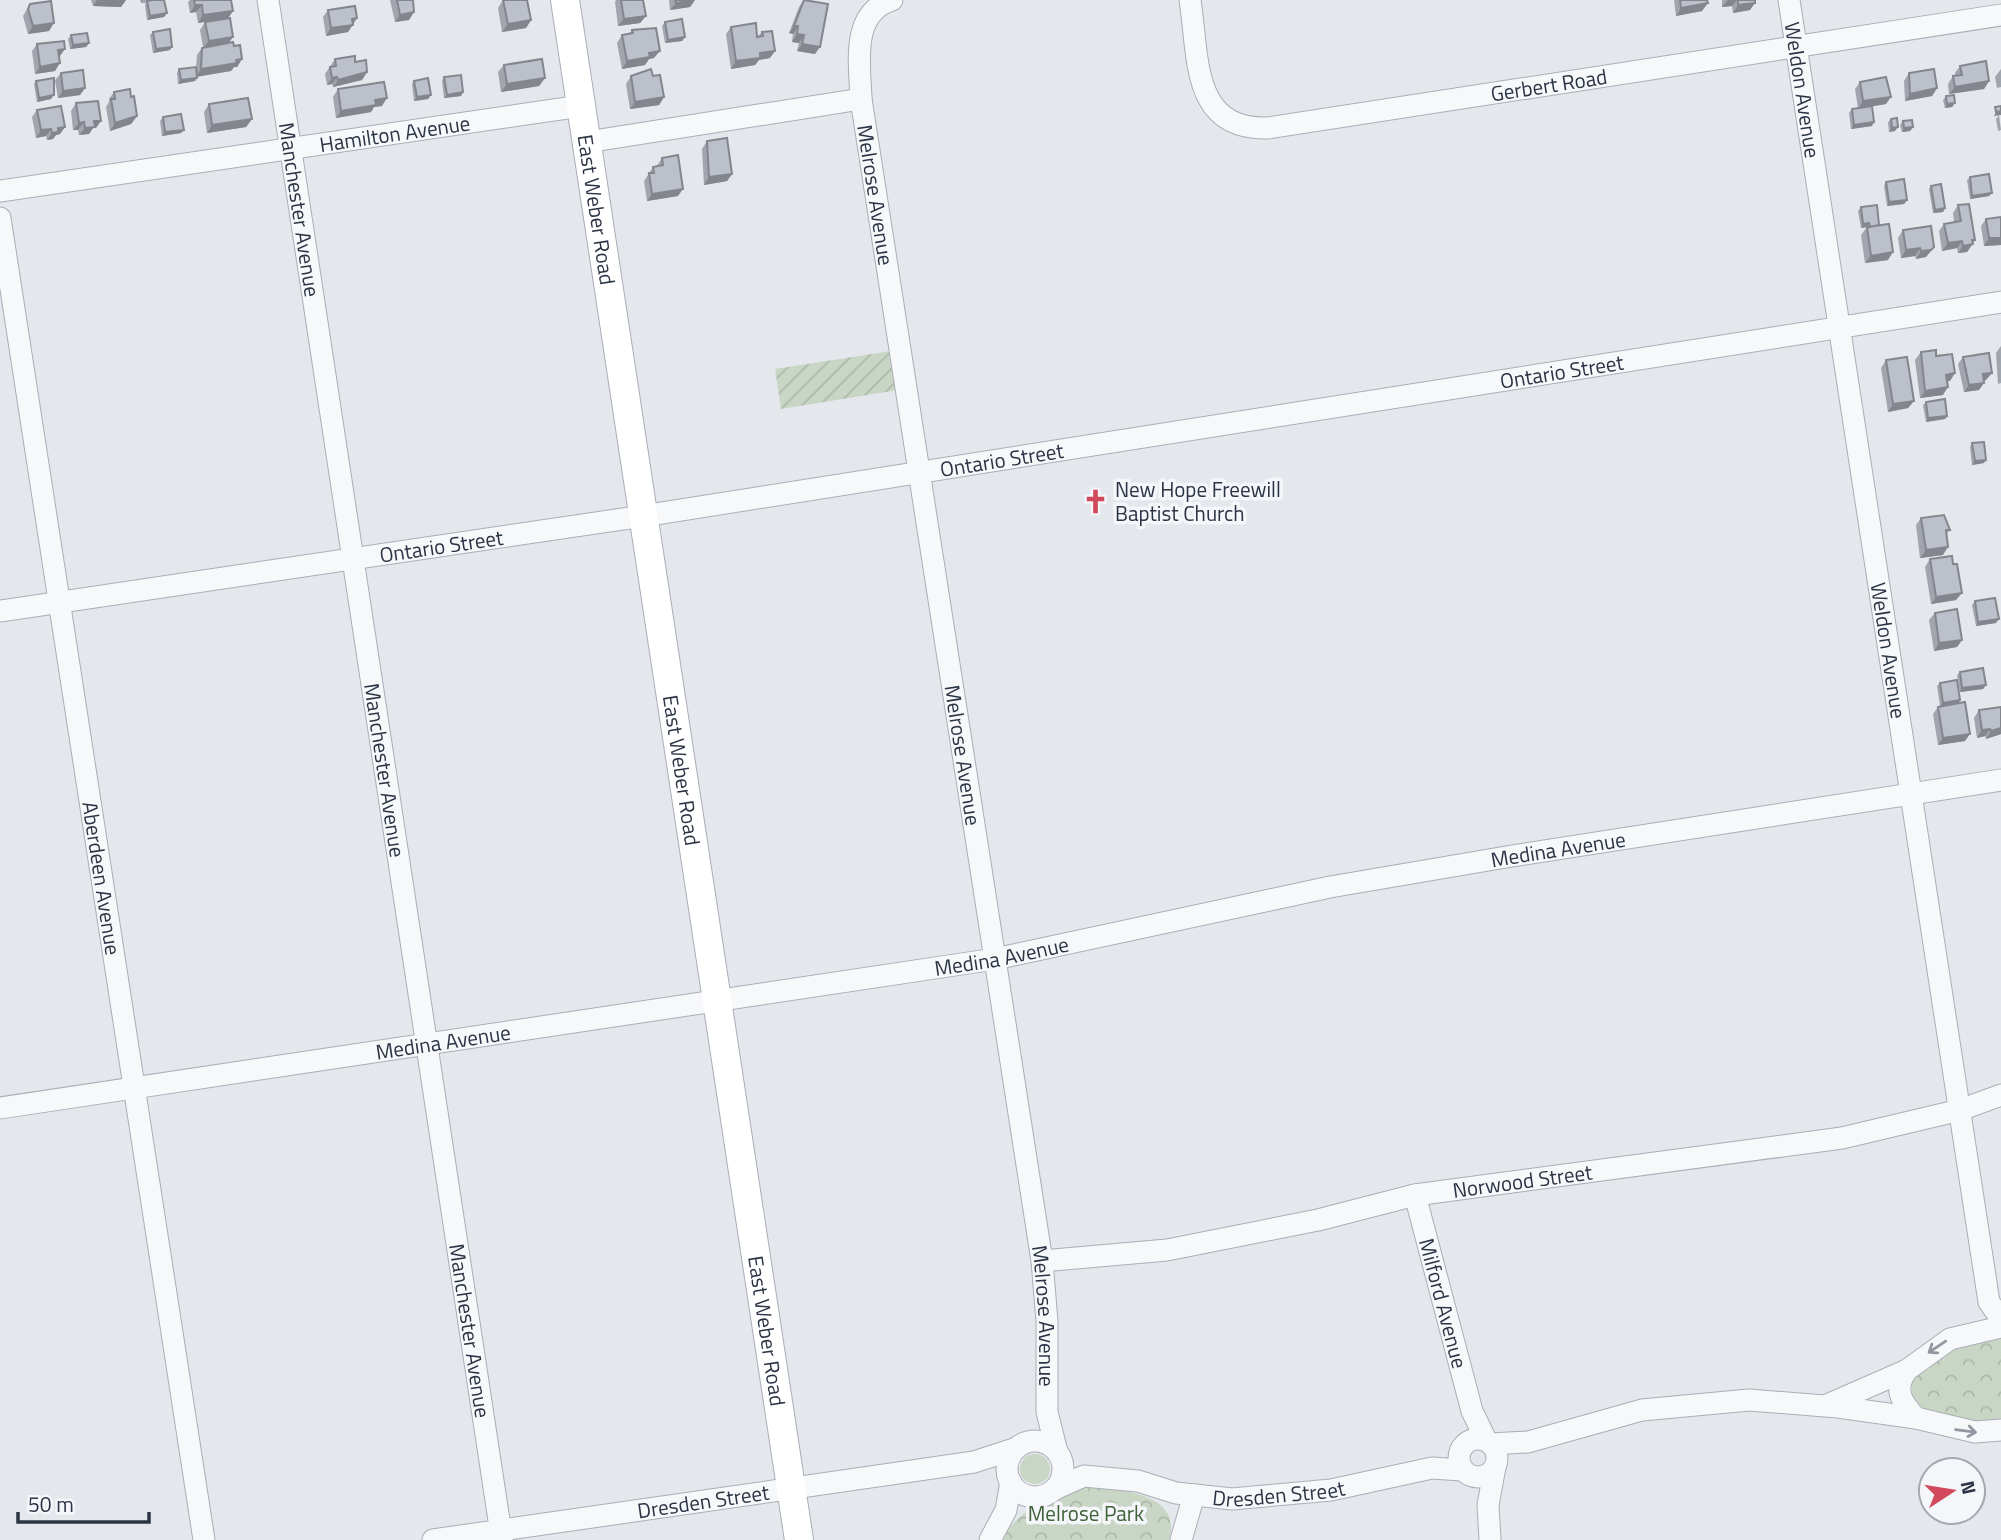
<svg xmlns="http://www.w3.org/2000/svg" width="2001" height="1540" viewBox="0 0 2001 1540" font-family="'Titillium Web',sans-serif">
  <style>
    .grass { fill: #c9d6c5 }
    .forest { fill: url(#forest-crowns) }
    .garden { fill: url(#garden-furrows) }
    .lines { fill: none; stroke-linecap: round; stroke-linejoin: round }
    .street-casing { stroke: #a9aeb7; stroke-width: 23 }
    .secondary-casing { stroke: #a9aeb7; stroke-width: 30 }
    .street { stroke: #f7f8fa; stroke-width: 21 }
    .secondary { stroke: #fff; stroke-width: 28 }
    .wall { fill: #a1a5ae }
    .shaded-wall { fill: #83868d }
    .building { fill: #bbc0ca; stroke: #83868d; stroke-width: 2 }
    .oneway { stroke: #9196a0 }
    .labels { text-anchor: middle; dominant-baseline: central; stroke-width: 7; stroke-linejoin: round; paint-order: stroke }
    .street-label { font-size: 21px; fill: #2b3445; stroke: #f4f6f9 }
    .poi-label { font-size: 21px; fill: #2b3445; stroke: #f4f6f9; text-anchor: start }
    .park-label { font-size: 21px; fill: #3f6138; stroke: #f4f6f9 }
  </style>
  <defs>
    <pattern id="forest-crowns" width="20" height="18" patternUnits="userSpaceOnUse" patternTransform="scale(1.75)"><rect width="20" height="18" fill="#c9d6c5"/><path d="M2 6a3 3 0 1 1 6 0M12 15a3 3 0 1 1 6 0" fill="none" stroke="#adb8ab"/></pattern>
    <pattern id="garden-furrows" width="10" height="10" patternUnits="userSpaceOnUse" patternTransform="scale(1.75)"><rect width="10" height="10" fill="#c9d6c5"/><path d="M-1 1l2-2M0 10L10 0M9 11l2-2" fill="none" stroke="#adb8ab"/></pattern>
  </defs>
  <rect width="100%" height="100%" fill="#e4e7ec"/>
  <path class="grass" d="M1020 1469a15 15 0 1 1 30 0a15 15 0 1 1-30 0Z"/>
  <path class="forest" d="M2001 1334V1420C1977 1423 1915 1421 1912 1390 1911 1380 1918 1369 1926 1362 1946 1346 1976 1341 2001 1334Z
    M1094 1487C1125 1490 1183 1495 1169 1540H1000C1021 1508 1057 1490 1094 1487Z"/>
  <path class="garden" d="M891 351 898 390 781 409 775 369Z"/>
  <g class="lines">
    <defs>
      <g id="street">
        <path id="s1" d="M268 0 502 1540"/>
        <path id="s2" d="M892 0C850 13 860 65 861 99L1042 1261 1047 1321V1412L1057 1452"/>
        <path id="s3" d="M1190 0C1199 58 1191 130 1268 128L2001 15"/>
        <path id="s4" d="M1789 0 1989 1302 2001 1319"/>
        <path d="M587 142 861 99"/>
        <path id="s5" d="M0 191 581 106"/>
        <path id="s6" d="M0 218 204 1540"/>
        <path id="s7" d="M0 611 643 516 2001 302"/>
        <path id="s8" d="M0 1108 995 959 1330 887 1512 856 2001 780"/>
        <path id="s9" d="M1415 1195 1472 1411 1486 1440"/>
        <path id="s10" d="M1042 1261 1167 1250 1318 1220 1415 1195 1842 1138 1960 1110 2001 1095"/>
        <path d="M1907 1370C1893 1389 1901 1402 1916 1418"/>
        <path d="M1827 1405 1907 1370 1950 1339 2001 1327"/>
        <circle cx="1478" cy="1458" r="19"/>
        <circle cx="1035" cy="1469" r="28"/>
        <path d="M1491 1444 1528 1442 1642 1410 1749 1400 1838 1407 1916 1418 1975 1432 2001 1430"/>
        <path id="s11" d="M1055 1489 1084 1476 1138 1481 1176 1493 1232 1499 1331 1490 1432 1468 1462 1470"/>
        <path id="s12" d="M433 1540 974 1462 1017 1448"/>
        <path d="M990 1540 1006 1510 1011 1482"/>
        <path d="M1181 1540 1194 1495"/>
        <path d="M1490 1540 1488 1505 1495 1467"/>
      </g>
      <g id="secondary">
        <path id="s13" d="M565 0 799 1540"/>
      </g>
    </defs>
    <use href="#street" class="street-casing"/>
    <use href="#secondary" class="secondary-casing"/>
    <use href="#street" class="street"/>
    <use href="#secondary" class="secondary"/>
  </g>
  <path class="wall" d="M91 0H126L121 7 93 6Z
    M140 0H164L167 13 164 17 147 20 145 5 146 3H141Z
    M190 0H231L233 11 228 18 198 23 196 12 190 13 188 2Z
    M390 0H413L414 12 409 20 395 22Z
    M503 0 531 20 526 28 502 32 498 8Z
    M616 0H643L646 16 640 23 618 26 615 2Z
    M669 0H695L690 7 670 10Z
    M804 0 815 54 797 51 799 43 792 42 793 34 789 33 799 7Z
    M1674 0H1707L1702 11 1676 16Z
    M1722 0H1755L1750 10 1733 13 1732 6 1722 7Z
    M30 4 49 31 28 34 23 16Z
    M328 10 357 18 348 32 326 36 323 17Z
    M205 22 233 37 228 43 234 46 242 59 237 67H234L231 71 197 76 195 81 178 84 177 73 179 69 196 68 197 55 202 48 203 47 200 30Z
    M665 22 685 37 682 41 665 43 662 26Z
    M731 27 757 37 762 32 770 58 759 60 755 65 731 69 726 34Z
    M632 30 654 58 649 59 645 65 622 69 617 43 622 35 629 34Z
    M153 32 170 50 153 53 150 35Z
    M71 35 89 43 86 47 70 49 68 39Z
    M37 44 60 56 55 71 35 74 32 51Z
    M335 59 355 62 367 72 362 80 333 87 332 84 327 85 325 74Z
    M504 65 545 78 539 86 501 92 498 72Z
    M1960 66 1989 81 1984 89 1949 94 1948 84 1953 76H1956L1955 73Z
    M2001 69V87L1997 88 1995 77Z
    M61 73 85 88 80 95 58 98 55 80Z
    M1909 73 1937 88 1932 96 1905 101 1904 81Z
    M631 76H653L664 97 659 105 630 109 626 84Z
    M444 77 463 92 461 96 444 98 442 81Z
    M36 81 51 99 37 102 34 84Z
    M414 81 431 95 428 99 414 101 412 84Z
    M1860 82 1886 104 1872 106V126L1851 129 1849 113 1852 109 1858 108 1855 89Z
    M338 89 382 106 374 107 371 112 336 118 333 97Z
    M114 92 137 116 131 124 110 131 106 107 109 102V99Z
    M1946 96 1955 103 1952 107 1945 108 1943 100Z
    M76 103 96 128H93L89 134 79 135 78 130H73L71 111Z
    M209 104 252 119 246 127 207 133 204 112Z
    M37 110 65 127 60 134 56 135 53 139 47 140 46 136 36 138 32 117Z
    M1999 115 2001 130 1998 131 1996 119Z
    M163 117 181 133 162 136 160 121Z
    M1891 119 1895 131 1889 132 1888 122Z
    M1903 121 1913 127 1910 131 1902 132 1900 125Z
    M707 141 732 174 727 181 704 185 702 149Z
    M662 158 678 196 647 201 644 181 653 167 657 166Z
    M1970 177 1989 196 1970 199 1967 180Z
    M1886 182 1907 200 1904 204 1887 206 1884 186Z
    M1931 186 1945 208 1943 212 1933 213 1929 189Z
    M1958 205 1973 244 1967 252 1958 253 1957 248 1942 251 1939 231 1944 224 1954 222 1953 213Z
    M1861 207 1879 225 1888 260 1865 263 1861 235 1867 227 1861 228 1858 211Z
    M2001 217V245L1984 246 1981 226 1986 219Z
    M1903 230 1934 247 1926 257 1916 259 1915 256 1901 258 1898 238Z
    M2001 346V383L1998 384 1996 353Z
    M1921 352 1936 356 1950 381H1947L1943 395 1920 398 1915 360Z
    M1963 357 1986 380 1984 381V383L1979 390 1964 392 1958 364Z
    M1886 360 1914 401 1908 408 1888 412 1881 368Z
    M1926 402 1947 416 1945 419 1926 422 1923 405Z
    M1972 443 1984 463 1972 465 1970 447Z
    M1921 518 1950 530 1946 534 1943 555 1920 558 1916 525Z
    M1930 559 1956 600 1931 604 1925 567Z
    M1975 601 1996 623 1976 626 1972 605Z
    M1935 613 1962 640 1957 647 1934 651 1929 620Z
    M1960 672 1986 685 1983 689 1960 692 1957 675Z
    M1940 683 1960 700 1958 704 1965 741 1938 745 1933 714 1938 707 1940 706 1937 686Z
    M1979 710 2001 734 1986 739 1985 736 1977 738 1974 718Z"/>
  <path class="shaded-wall" d="M97 0H126L121 7 93 6Z
    M695 0 690 7 670 10 676 3Z
    M1728 0H1737L1732 6 1722 7Z
    M1708 3 1702 11 1676 16 1681 8Z
    M1755 3 1750 10 1733 13 1738 5Z
    M195 5H202L196 12 190 13Z
    M233 11 228 18 198 23 203 15Z
    M414 12 409 20 395 22 400 15Z
    M167 13 164 17 147 20 150 16Z
    M646 16 640 23 618 26 624 19Z
    M357 18 348 32 326 36 331 28 352 19Z
    M531 20 526 28 502 32 508 24Z
    M54 23 49 31 28 34 33 26Z
    M794 26H798L793 34 789 33Z
    M797 34 804 35 799 43 792 42Z
    M233 37 227 45 203 48 209 41Z
    M685 37 682 41 665 43 668 40Z
    M89 43 86 47 70 49 73 45Z
    M802 44 820 47 815 54 797 51Z
    M172 47 170 50 153 53 156 49Z
    M65 49 60 56 53 58 58 50Z
    M660 51 654 58 649 59 645 65 622 69 627 61 649 53Z
    M775 51 770 58 759 60 755 65 731 69 736 61 760 53Z
    M242 59 237 67H234L231 71 196 77 201 69Z
    M60 63 55 71 35 74 40 67Z
    M367 72 362 80 333 87 338 80Z
    M337 77 332 84 327 85 332 78Z
    M197 78 195 81 178 84 181 80Z
    M545 78 539 86 501 92 507 84Z
    M1989 81 1984 89 1949 94 1955 87Z
    M85 88 80 95 58 98 63 91Z
    M1937 88 1932 96 1905 101 1910 94Z
    M463 92 461 96 444 98 447 95Z
    M54 95 51 99 37 102 39 98Z
    M431 95 428 99 414 101 417 97Z
    M664 97 659 105 630 109 635 102Z
    M1891 97 1886 104 1858 109 1863 101Z
    M387 98 382 106 374 107 371 112 336 118 341 111 375 100Z
    M1955 103 1952 107 1945 108 1947 104Z
    M2001 111V115L1994 116 1996 112Z
    M137 116 131 124 110 131 115 123Z
    M252 119 246 127 207 133 212 125Z
    M94 121H101L96 128H93L89 134 79 135 85 128Z
    M84 122 78 130H73L79 123Z
    M1874 122 1872 126 1851 129 1854 125Z
    M65 127 60 134 56 135 53 139 47 140 52 133 58 128Z
    M1898 127 1895 131 1889 132 1892 128Z
    M1913 127 1910 131 1902 132 1904 128Z
    M51 129 46 136 36 138 41 130Z
    M184 130 181 133 162 136 165 132Z
    M732 174 727 181 704 185 709 177Z
    M683 189 678 196 647 201 652 194Z
    M1992 193 1989 196 1970 199 1972 196Z
    M1907 200 1904 204 1887 206 1889 202Z
    M1945 208 1943 212 1933 213 1935 210Z
    M1869 223 1867 227 1861 228 1863 224Z
    M1989 238H2001V245L1984 246Z
    M1972 240H1975L1967 252 1958 253 1963 246Z
    M1962 241 1957 248 1942 251 1948 243Z
    M1934 247 1926 257 1916 259 1921 251Z
    M1920 248 1915 256 1901 258 1906 250Z
    M1893 252 1888 260 1865 263 1871 256Z
    M1955 373 1950 381 1941 382 1946 375Z
    M1992 373 1986 380 1978 382 1983 374Z
    M1984 383 1979 390 1964 392 1969 385Z
    M1948 387 1943 395 1920 398 1925 391Z
    M1914 401 1908 408 1888 412 1893 404Z
    M1947 416 1945 419 1926 422 1928 418Z
    M1986 460 1984 463 1972 465 1975 461Z
    M1948 547 1943 555 1920 558 1926 550Z
    M1962 593 1956 600 1931 604 1936 597Z
    M1999 619 1996 623 1976 626 1978 622Z
    M1962 640 1957 647 1934 651 1939 643Z
    M1986 685 1983 689 1960 692 1962 688Z
    M1960 700 1958 704 1940 706 1943 703Z
    M2001 728V734L1986 739 1991 731Z
    M1990 729 1985 736 1977 738 1982 730Z
    M1970 734 1965 741 1938 745 1943 738Z"/>
  <path class="building" d="M153 0H164L167 13 150 16 147 1Z
    M194 0H231L233 11 203 15 202 5H195Z
    M397 0H413L414 12 400 15Z
    M503 0H527L531 20 508 24Z
    M621 0H643L646 16 624 19Z
    M675 0H693L676 3Z
    M804 0 828 4 820 47 802 44 804 35 797 34 798 26H794Z
    M1680 0H1707L1708 3 1681 8Z
    M1738 0H1755V3L1738 5Z
    M51 1 54 23 33 26 28 9 30 4Z
    M355 6 357 18 352 19 353 25 331 28 328 10Z
    M230 18 233 37 209 41 205 22Z
    M682 19 685 37 668 40 665 22Z
    M756 23 757 37 763 36 762 32 772 31 775 51 760 53V58L736 61 731 27Z
    M656 28 660 51 649 53 650 57 627 61 622 35 633 33 632 30Z
    M170 29 172 47 156 49 153 32Z
    M87 33 89 43 73 45 71 35Z
    M64 41 65 49 58 50 60 63 40 67 37 44Z
    M233 42 234 46 240 45 242 59 236 60 237 63 201 69 202 48Z
    M355 56V62L366 60 367 72 338 80 337 77 332 78 330 67 336 66 335 59Z
    M542 59 545 78 507 84 504 65Z
    M1986 61 1989 81 1955 87 1953 76 1962 75 1960 66Z
    M196 67 197 78 181 80 179 69Z
    M651 69 653 76 660 75 664 97 635 102 631 76Z
    M1934 69 1937 88 1910 94 1909 73Z
    M83 70 85 88 63 91 61 73Z
    M461 75 463 92 447 95 444 77Z
    M1886 77 1891 97 1863 101 1860 82Z
    M54 78V95L39 98 36 81Z
    M428 78 431 95 417 97 414 81Z
    M384 82 387 98 375 100 376 105 341 111 338 89Z
    M130 89 131 97 134 96 137 116 115 123 111 99H115L114 92Z
    M1954 95 1955 103 1947 104 1946 96Z
    M248 98 252 119 212 125 209 104Z
    M98 101 101 121H94L95 127 85 128 84 122 79 123 76 103Z
    M61 106 65 127 58 128V132L52 133 51 129 41 130 37 110Z
    M1872 106 1874 122 1854 125 1852 109Z
    M2001 106V111L1996 112 1995 107Z
    M181 114 184 130 165 132 163 117Z
    M1897 118 1898 127 1892 128 1891 119Z
    M1912 120 1913 127 1904 128 1903 121Z
    M727 138 732 174 709 177 707 141Z
    M678 155 683 189 652 194 649 173H654L653 167 663 165 662 158Z
    M1989 174 1992 193 1972 196 1970 177Z
    M1904 179 1907 200 1889 202 1886 182Z
    M1941 184 1945 208 1935 210 1931 186Z
    M1969 204 1975 240H1972L1973 244 1963 246 1962 241 1948 243 1944 224 1961 221 1958 205Z
    M1877 205 1879 225 1870 227 1869 223 1863 224 1861 207Z
    M2001 217V238H1989L1986 219Z
    M1889 224 1893 252 1871 256 1867 227Z
    M1931 226 1934 247 1931 250 1921 251 1920 248 1906 250 1903 230Z
    M1936 350V356L1952 354 1955 373 1946 375 1948 387 1925 391 1921 352Z
    M1989 353 1992 373 1983 374 1984 383 1969 385 1963 357Z
    M1907 357 1914 401 1893 404 1886 360Z
    M1945 399 1947 416 1928 418 1926 402Z
    M1984 442 1986 460 1975 461 1972 443Z
    M1944 515 1950 530H1946L1948 547 1926 550 1921 518Z
    M1952 556 1953 564H1957L1962 593 1936 597 1930 559Z
    M1995 598 1999 619 1978 622 1975 601Z
    M1957 609 1962 640 1939 643 1935 613Z
    M1983 668 1986 685 1962 688 1960 672Z
    M1957 680 1960 700 1943 703 1940 683Z
    M1965 702 1970 734 1943 738 1938 707Z
    M2001 707V728L1991 731 1990 729 1982 730 1979 710Z"/>
  <defs><path id="oneway-shaft" d="M-6 0H5M1.5-3L5.5 0L1.5 3" fill="none" stroke-width="1.6" stroke-linecap="round" stroke-linejoin="round" transform="scale(1.75)"/></defs>
  <g class="oneway">
    <use href="#oneway-shaft" transform="translate(1937 1347) rotate(146)"/>
    <use href="#oneway-shaft" transform="translate(1966 1431) rotate(7)"/>
  </g>
  <defs>
    <symbol id="church-bare" viewBox="-9 -9 18 18"><path d="M-1.2-6h2.4v3.5h3.3v2.4h-3.3V6h-2.4V-.1h-3.3v-2.4h3.3Z" fill="#d1495b" stroke="#f4f6f9" stroke-width="2.5" paint-order="stroke"/></symbol>
  </defs>
  <g fill-rule="evenodd">
    <use href="#church-bare" x="1078" y="484" width="35" height="35"/>
  </g>
  <g class="labels">
    <g class="street-label">
      <text stroke="none"><textPath href="#s3" startOffset="455">Gerbert Road</textPath></text>
      <text stroke="none"><textPath href="#s4" startOffset="91">Weldon Avenue</textPath></text>
      <text stroke="none"><textPath href="#s5" startOffset="399">Hamilton Avenue</textPath></text>
      <text stroke="none"><textPath href="#s2" startOffset="210">Melrose Avenue</textPath></text>
      <text stroke="none"><textPath href="#s13" startOffset="212">East Weber Road</textPath></text>
      <text stroke="none"><textPath href="#s1" startOffset="212">Manchester Avenue</textPath></text>
      <text stroke="none"><textPath href="#s7" startOffset="1580">Ontario Street</textPath></text>
      <text stroke="none"><textPath href="#s7" startOffset="1013">Ontario Street</textPath></text>
      <text stroke="none"><textPath href="#s7" startOffset="446">Ontario Street</textPath></text>
      <text stroke="none"><textPath href="#s4" startOffset="658">Weldon Avenue</textPath></text>
      <text stroke="none"><textPath href="#s2" startOffset="777">Melrose Avenue</textPath></text>
      <text stroke="none"><textPath href="#s1" startOffset="779">Manchester Avenue</textPath></text>
      <text stroke="none"><textPath href="#s13" startOffset="779">East Weber Road</textPath></text>
      <text stroke="none"><textPath href="#s8" startOffset="1580">Medina Avenue</textPath></text>
      <text stroke="none"><textPath href="#s6" startOffset="668">Aberdeen Avenue</textPath></text>
      <text stroke="none"><textPath href="#s8" startOffset="1013">Medina Avenue</textPath></text>
      <text stroke="none"><textPath href="#s8" startOffset="448">Medina Avenue</textPath></text>
      <text stroke="none"><textPath href="#s10" startOffset="488">Norwood Street</textPath></text>
      <text stroke="none"><textPath href="#s9" startOffset="112">Milford Avenue</textPath></text>
      <text stroke="none"><textPath href="#s2" startOffset="1344">Melrose Avenue</textPath></text>
      <text stroke="none"><textPath href="#s1" startOffset="1346">Manchester Avenue</textPath></text>
      <text stroke="none"><textPath href="#s13" startOffset="1346">East Weber Road</textPath></text>
      <text stroke="none"><textPath href="#s11" startOffset="229">Dresden Street</textPath></text>
      <text stroke="none"><textPath href="#s12" startOffset="273">Dresden Street</textPath></text>
    </g>
    <g class="poi-label">
      <text x="1115" y="489">New Hope Freewill<tspan x="1115" dy="24">Baptist Church</tspan></text>
    </g>
    <g class="park-label">
      <text x="1086" y="1513">Melrose Park</text>
    </g>
  </g>
  <g transform="translate(1952 1491) rotate(78)"><circle r="33" fill="#f4f6f9" stroke="#a4a8b1" stroke-width="2"/>
  <path d="M0-5L12 26L0 18L-12 26Z" fill="#d1495b"/>
  <text y="-10" font-size="19" font-weight="bold" text-anchor="middle" fill="#2b3445">N</text>
  </g>
  <path d="M18 1512v10h131v-10" fill="none" stroke="#2b3445" stroke-width="3.5"/>
  <text x="28" y="1512" font-size="21" fill="#2b3445" stroke="#f4f6f9" stroke-width="5" paint-order="stroke">50 m</text>
</svg>
